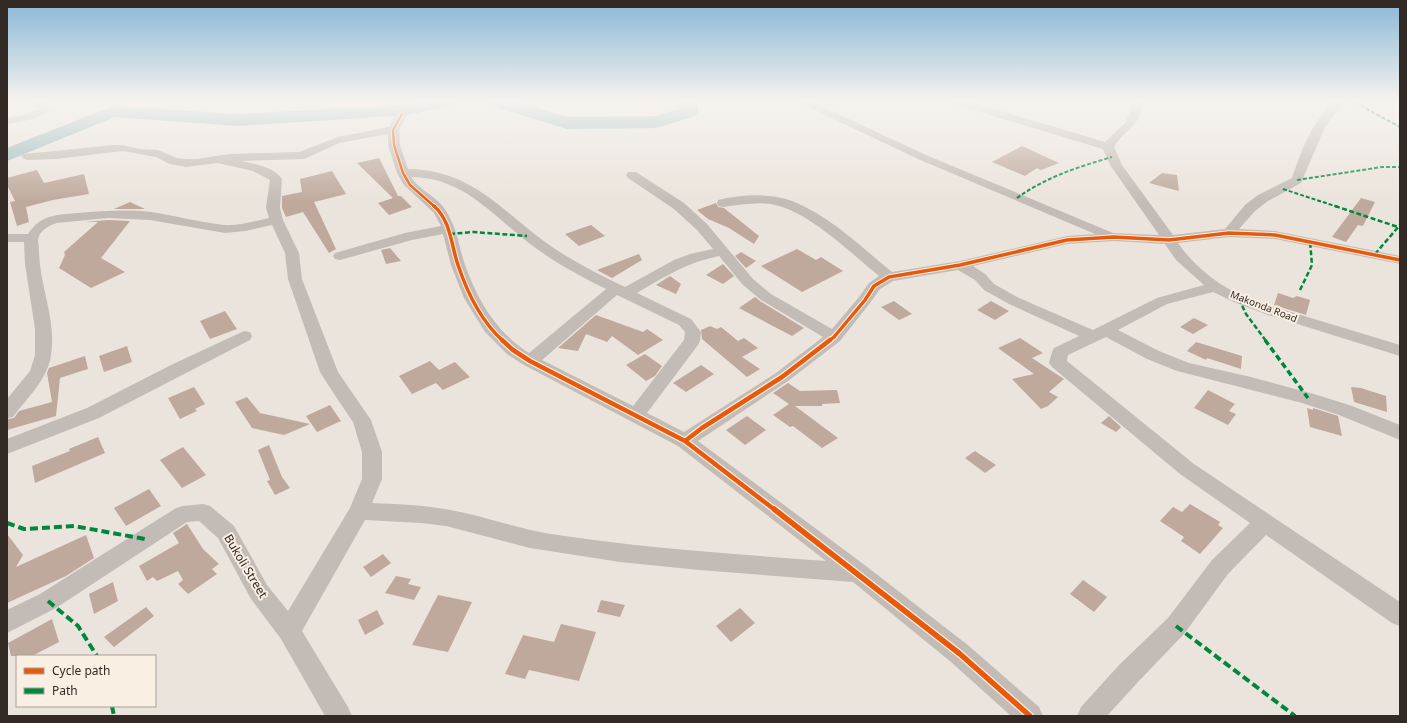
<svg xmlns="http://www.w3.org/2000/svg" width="1407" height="723" viewBox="0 0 1407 723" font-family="'Noto Sans',sans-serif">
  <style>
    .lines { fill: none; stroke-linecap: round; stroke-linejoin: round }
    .river { fill: #98bbbc; fill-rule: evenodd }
    .building { fill: #bfa99d }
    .minor { fill: #c3bcb6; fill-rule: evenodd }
    .quiet-far3 { stroke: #00873e; stroke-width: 2; stroke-dasharray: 4 2; stroke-linecap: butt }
    .quiet-far2 { stroke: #00873e; stroke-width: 2.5; stroke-dasharray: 5 2.5; stroke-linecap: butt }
    .quiet-far1 { stroke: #00873e; stroke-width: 3.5; stroke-dasharray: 6 3.5; stroke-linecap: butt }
    .quiet { stroke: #00873e; stroke-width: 4; stroke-dasharray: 8 4; stroke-linecap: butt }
    .cycleway-far3-casing { stroke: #f9efe2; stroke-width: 4 }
    .cycleway-far2-casing { stroke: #f9efe2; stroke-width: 5.5 }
    .cycleway-far1-casing { stroke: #f9efe2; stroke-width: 7 }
    .cycleway-casing { stroke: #f9efe2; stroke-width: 8 }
    .cycleway-far3 { stroke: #e8590c; stroke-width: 2.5 }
    .cycleway-far2 { stroke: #e8590c; stroke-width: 3.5 }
    .cycleway-far1 { stroke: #e8590c; stroke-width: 4.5 }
    .cycleway { stroke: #e8590c; stroke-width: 5.5 }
    .labels { text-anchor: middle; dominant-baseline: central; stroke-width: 4; stroke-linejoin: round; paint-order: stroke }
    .street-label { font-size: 10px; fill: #332a25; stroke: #f9efe2 }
    .near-street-label { font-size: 12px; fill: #332a25; stroke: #f9efe2 }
  </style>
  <rect width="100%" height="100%" fill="#ebe4dc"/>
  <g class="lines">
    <path class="river" d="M426 100H459L457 104 408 115 237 126 115 117 7 161V148L113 106 237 114 408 105Z
      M484 100H512L568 117 655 116 680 109 679 100H697L698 112 695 116 656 128 567 129 486 104Z"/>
  </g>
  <path class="building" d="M1022 146 1059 163 1041 170 1037 168 1025 176 992 162Z
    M379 158 398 196H401L412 207 389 215 378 203 393 198 357 163Z
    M37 170 44 183 84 174 89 194 53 200 26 207 29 222 17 226 10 202 15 201 7 185V178Z
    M332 171 346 194 314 202 336 249 329 253 303 212 286 217 282 208V196L302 192 300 179Z
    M1162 173 1177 175 1179 191 1149 183Z
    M1361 198 1375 202 1363 226 1358 225 1346 242 1332 237Z
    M130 202 145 209H114Z
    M716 203 718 207 724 208 759 236 754 244 729 228 708 219 697 210Z
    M108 220 130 221 101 258 125 272 91 288 59 268 65 255 64 252 98 222H84Z
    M591 225 605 236 579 246 565 234Z
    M390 248 401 261 386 264 381 250Z
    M797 249 816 260 821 257 843 271 802 292 761 266Z
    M741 252 756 261 746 268 735 256Z
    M639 254 642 260 612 278 597 270Z
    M723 264 734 276 723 284 706 275Z
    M670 276 681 284 676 294 656 285Z
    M1278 293 1293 298 1297 296 1310 300 1306 315 1274 305Z
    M755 297 760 301 804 328 792 336 739 308Z
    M894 301 912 314 899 320 881 307Z
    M991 301 1009 311 995 320 977 310Z
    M225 311 237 329 210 339 200 321Z
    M596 315 643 332 647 329 663 340 638 355 612 336 607 342 586 334 578 351 558 348Z
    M1194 318 1208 325 1193 334 1180 327Z
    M710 326 717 329 721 327 738 341 744 338 758 348 742 357 760 369 747 377 702 339 701 330Z
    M1020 338 1043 353 1032 358 1064 379 1049 392 1058 397 1048 406 1041 409 1012 379 1034 374 998 348Z
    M1196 342 1242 356 1241 369 1207 358 1206 360 1187 351Z
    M127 346 132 362 104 372 99 356Z
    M645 354 662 366 655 376 646 381 626 365Z
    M85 356 88 369 60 378 56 416 7 430 8 419 14 418 19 411 52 402 47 373 49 368Z
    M430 361 439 370 455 362 470 377 443 390 436 383 412 394 399 376Z
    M701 365 714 374 686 392 673 383Z
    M788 383 800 391 837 390 840 403 822 404V406H795L838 438 822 448 793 426 790 427 773 415 789 404 773 393Z
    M194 387 205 404 195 409 197 411 180 419 168 398Z
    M1351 387 1361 388 1386 396 1387 412 1354 402Z
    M1208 390 1235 404 1229 411 1236 414 1228 425 1194 408Z
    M247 397 260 413 310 424 284 435 252 428 235 402Z
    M330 405 341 421 317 432 306 416Z
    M1307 408 1313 410V408L1338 416 1342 436 1310 427Z
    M747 416 766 430 745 445 726 430Z
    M1109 416 1121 427 1116 432 1101 423Z
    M98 437 105 453 35 483 32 466 70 451 69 449Z
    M269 445 282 477 290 488 275 495 267 481 270 480 258 450Z
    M183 447 206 475 182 488 160 460Z
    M975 451 996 465 985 473 965 458Z
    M149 489 161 506 126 526 114 508Z
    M1190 504 1220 522 1218 525 1223 528 1200 554 1181 541 1184 537 1160 521 1173 507 1182 512Z
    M187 524 203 549 219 564 212 569 217 574 188 594 178 584 183 580 178 571 157 581 153 577 147 581 139 566 179 543 173 533Z
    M7 534 23 555 16 567 86 535 94 558 66 576 7 603Z
    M383 554 391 563 371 577 363 567Z
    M396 576 411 579 408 584 421 587 414 600 385 593Z
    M1083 580 1107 597 1094 612 1070 594Z
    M113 582 118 601 94 614 89 594Z
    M438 595 472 602 448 652 412 645Z
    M601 600 625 605 620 617 597 612Z
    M146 607 154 616 114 647 104 637Z
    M740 608 755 623 731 642 716 626Z
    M377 610 384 624 365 635 358 620Z
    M52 619 59 642 32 656H11L8 643Z
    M561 624 596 632 579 681 529 670 525 679 505 674 523 635 554 642Z"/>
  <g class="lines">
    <path class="minor" d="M29 100H41L50 110 34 119 7 124V118L27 114 39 109Z
      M794 100H808L926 155 1113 233 1159 235 1110 165 1103 149 947 102 946 100H964L1105 142 1126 122 1134 100H1144C1140 129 1126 127 1114 147L1122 165 1173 235 1225 229 1245 205 1258 195 1292 178C1302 149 1312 121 1336 100H1348L1337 111 1325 127 1301 183 1268 201 1255 211 1239 229 1275 231 1400 256V264L1275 239 1229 237 1178 243C1189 259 1203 272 1219 283 1243 299 1274 307 1301 315 1334 325 1367 335 1400 345V356L1268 315 1234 302 1213 292 1167 304 1118 330 1159 351 1189 363 1251 377 1314 394 1352 406 1400 425V440L1339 415 1302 403 1177 371 1147 359 1106 337 1068 355 1067 361 1194 464 1400 602V626L1392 623 1266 535 1228 574 1184 634 1138 682 1107 716H1077L1081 707 1120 664 1168 618 1212 560 1250 523 1180 474 1052 367 1049 363 1052 352 1054 348 1079 336 1009 304 984 290 975 280 958 270 893 281 880 289 870 303 840 341 788 381 698 441 866 566 969 646 1039 707 1043 716H1011L951 662 853 582 699 570 620 562 530 548 446 526 421 523 365 520 302 631 348 707 352 716H325L281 639 251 599 218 538 199 521 187 522 56 608 7 633V610L40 594 176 508 183 506 203 504 210 506 234 526 267 585 288 611 350 508 362 479V452L353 422 338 400 320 372 288 279 285 253 272 225 245 231 225 233 150 220 108 218 57 223C49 225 39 231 38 240 38 243 39 247 39 250 39 285 57 320 51 355 48 379 27 398 13 417L7 418V399L30 371 35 355V329L25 264 24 242H7V234H28C41 214 57 215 78 213 103 211 127 209 151 212 176 216 199 222 224 225 238 226 255 221 269 218L266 208 270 180 253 171 218 163 186 167 170 164 156 157 123 151 55 159 27 160 23 158 21 156 23 154 55 151 112 145H123L139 149 158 150 177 158 186 159H197L229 154 299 152 338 137 389 127 398 112 402 111 407 114 399 130 400 145 408 169C471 170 499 208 545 242 570 260 598 274 625 287L674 260 690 254 713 249 697 230 674 209 628 178 626 175 628 172H636L684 203 707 224 753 279 771 294 832 329 859 297 869 283 879 276C852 254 809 212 775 205 759 201 740 205 723 207L718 206 717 203 718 200C739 195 765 193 786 199 826 212 860 246 892 272L960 261 1067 236 1095 234 918 159ZM388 134V145L397 173 404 185 434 213 441 226 405 233 335 253 333 256 335 259 340 260 412 240 443 234 451 265 464 298 485 332 507 354 524 365 678 446 826 561C734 554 642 548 551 534 515 528 481 515 445 509 421 505 397 504 372 503L382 479V452L371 420 338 372 302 279 299 253 283 220 280 208 282 179C273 166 255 164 241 161L304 159 339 143ZM411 177C466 177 496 220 537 249 559 265 582 277 606 289L529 353C496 332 478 301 465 265 459 247 457 228 446 211 438 197 420 191 411 177ZM1114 241 1165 244 1176 260 1204 285 1157 298 1093 330 1019 298 994 284 985 274 973 266 1067 244ZM719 256 743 285 761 300 823 337 776 373 684 432 647 413 698 345 700 341 701 332 691 319 637 293C666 276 686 263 719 256ZM617 295 679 325 685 332 684 340 633 406 542 360Z
      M244 331 250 332 252 336 250 340 99 418 7 454V439L87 408 171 365Z"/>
    <path class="quiet-far3" d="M1350 100 1400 127
      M1297 180 1382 167H1400
      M1283 189 1338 207
      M1017 198C1046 177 1078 167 1112 157"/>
    <path class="quiet-far2" d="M1335 206 1398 227
      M450 234 473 232 527 236
      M1375 254 1400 225
      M1300 290 1312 265 1310 241
      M1239 299 1246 314 1266 341"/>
    <path class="quiet-far1" d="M1265 340 1308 398"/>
    <path class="quiet" d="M7 523 24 529 74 526 145 539
      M48 601 78 626 97 656
      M1176 626 1295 716
      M112 706 114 716"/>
    <defs>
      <path id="cycleway-far3" d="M402 114 393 130 394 145 403 173 410 185 435 207"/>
      <path id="cycleway-far2" d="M434 206C451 221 451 245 458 265 467 292 482 322 503 341
        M829 341 834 337 865 300 874 286 889 277 960 265 1067 240 1114 237 1169 240 1229 233 1275 235 1400 260"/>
      <path id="cycleway-far1" d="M502 340 513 350 530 361 685 441 775 510
        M685 441 702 428 782 377 830 340"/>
      <path id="cycleway" d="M774 509 960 654 1030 716"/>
    </defs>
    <use href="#cycleway-far3" class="cycleway-far3-casing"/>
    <use href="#cycleway-far2" class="cycleway-far2-casing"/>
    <use href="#cycleway-far1" class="cycleway-far1-casing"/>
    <use href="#cycleway" class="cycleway-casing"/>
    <use href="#cycleway-far3" class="cycleway-far3"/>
    <use href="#cycleway-far2" class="cycleway-far2"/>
    <use href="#cycleway-far1" class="cycleway-far1"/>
    <use href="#cycleway" class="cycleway"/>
  </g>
  <linearGradient id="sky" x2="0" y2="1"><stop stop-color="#88b7d6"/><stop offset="0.5" stop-color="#f6f3ef"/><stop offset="1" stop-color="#f6f3ef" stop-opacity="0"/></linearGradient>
  <rect width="1407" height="202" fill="url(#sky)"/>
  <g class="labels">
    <g class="street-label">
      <text transform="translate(1264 306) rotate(21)">Makonda Road</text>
    </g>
    <g class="near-street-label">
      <text transform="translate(246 566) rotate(59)">Bukoli Street</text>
    </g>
  </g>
  <rect width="1407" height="723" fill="none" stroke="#332a25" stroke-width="16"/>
  <rect x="16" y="655" width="140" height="52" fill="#f9efe2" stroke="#aaa096"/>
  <rect x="24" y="668" width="20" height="6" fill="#e8590c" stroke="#aaa096"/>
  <text x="52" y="675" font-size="12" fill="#332a25">Cycle path</text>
  <rect x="24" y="688" width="20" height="6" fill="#00873e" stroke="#aaa096"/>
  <text x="52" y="695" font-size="12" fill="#332a25">Path</text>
</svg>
